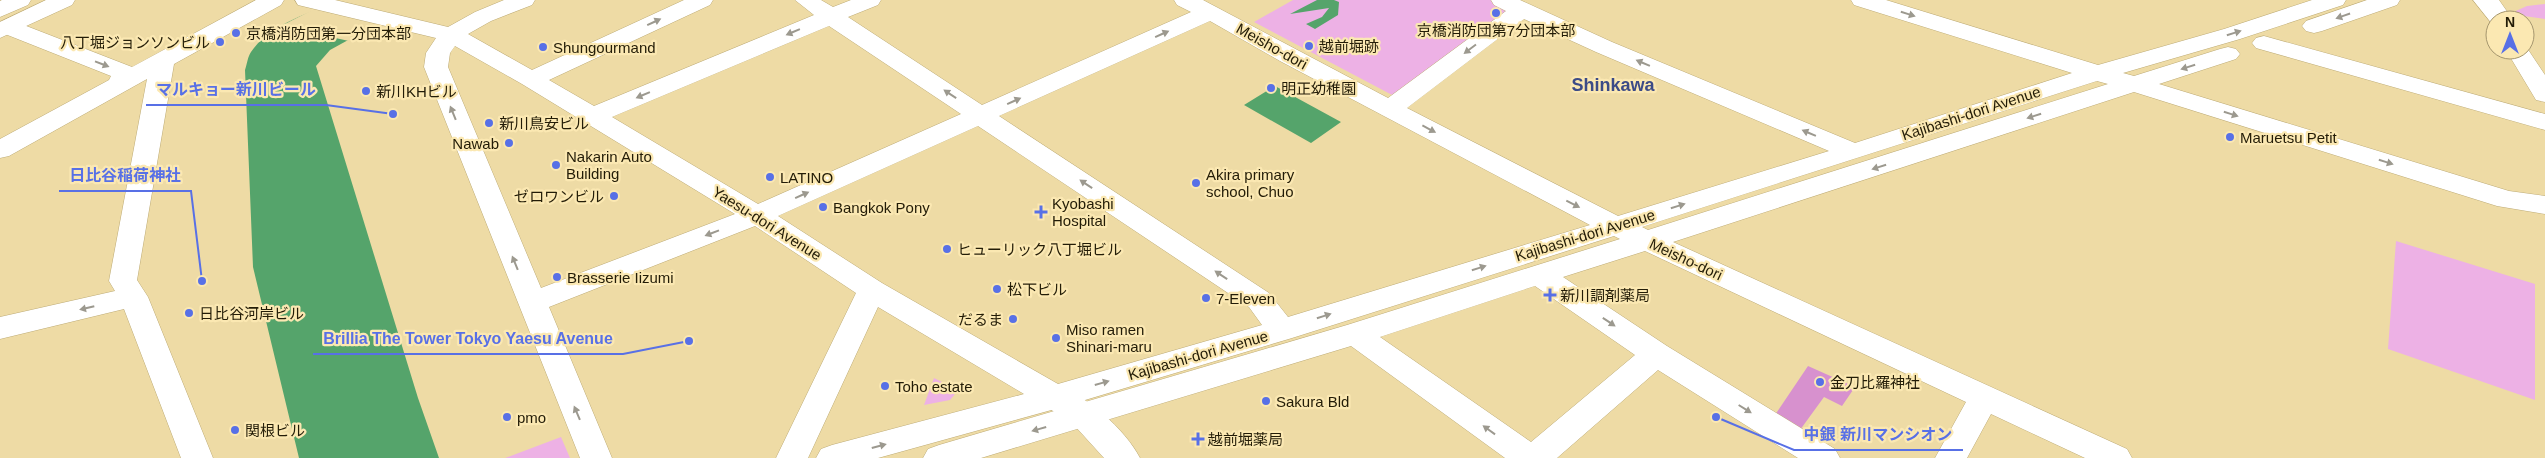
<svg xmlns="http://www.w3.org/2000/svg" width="2545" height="458" viewBox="0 0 2545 458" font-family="Helvetica,'Noto Sans JP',sans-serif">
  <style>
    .green { fill: #edb1e5 }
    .forest { fill: #d791ce }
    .water { fill: #55a46b }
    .pier { fill: #eedba5 }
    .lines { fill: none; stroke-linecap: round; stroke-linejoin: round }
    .minor-casing { stroke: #bdab76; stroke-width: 1 }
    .major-casing { stroke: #bdab76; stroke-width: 1 }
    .minor { fill: #fff; fill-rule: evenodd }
    .major { fill: #fff; fill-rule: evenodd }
    .oneway { fill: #9c998f }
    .poi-dot { fill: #5870e6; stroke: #fbe8b2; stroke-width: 2 }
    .labels { text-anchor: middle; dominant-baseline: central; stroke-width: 4.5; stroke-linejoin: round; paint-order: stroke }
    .poi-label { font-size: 15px; fill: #231c07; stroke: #fbe8b2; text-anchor: start }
    .street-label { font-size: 15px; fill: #231c07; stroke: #fbe8b2 }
    .quarter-label { font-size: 18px; font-weight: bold; fill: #3c4b87; stroke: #fbe8b2 }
    .leader { fill: none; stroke: #5870e6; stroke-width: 2 }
    .callout-dot { fill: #5870e6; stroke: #fbe8b2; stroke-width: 2 }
    .callout-label { font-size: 16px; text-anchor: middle; font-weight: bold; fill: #5870e6; stroke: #fbe8b2; stroke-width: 4.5; stroke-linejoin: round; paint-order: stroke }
  </style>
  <rect width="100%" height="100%" fill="#eedba5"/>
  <path class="green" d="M1293 0H1492L1513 10 1394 96 1254 22Z
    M2545 4V19L2509 14 2527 6Z
    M2396 241 2535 284V400L2388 349Z
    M934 378 954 388 956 393 950 400 924 405Z
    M561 437 570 458H505Z"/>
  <path class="forest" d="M1808 366 1855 387 1842 406 1824 397 1800 430 1775 415Z"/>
  <path class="water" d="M338 0H421L330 50 316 66 418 398 439 458H299L253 267 245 70C247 64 248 56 251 52 269 25 310 13 338 0Z
    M1317 0H1334L1339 2 1338 15 1315 29 1306 24 1322 17 1329 8 1290 14Z
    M1275 86 1341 122 1311 143 1244 105Z"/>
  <path class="pier" d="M332 0H424L349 41 281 26Z"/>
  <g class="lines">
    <defs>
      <path id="minor" d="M256 0H284L281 5 174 64 137 280 148 297 213 458H181L124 309 0 339V317L115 291 109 281 147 79 9 156 0 158V139L109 80 111 76 0 32V22L8 20 16 22 132 67Z
        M295 0H335L448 27 475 12 504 0H535L532 5 491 21 468 34 532 70 684 0H713L710 5 549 80 594 106 814 15 795 0H821L833 7 851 0H881L878 5 848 17 982 105 1191 12 1177 5 1174 0H1203L1388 98 1506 11 1494 5 1491 0H1520L1612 42 1855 143 2072 73 1854 5 1851 0H1886L2098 65 2224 29 2312 0H2346L2343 5 2240 39 2123 73 2134 76 2220 49 2228 47 2236 49 2240 54 2236 59 2159 84 2509 191 2545 196V214L2497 206 2134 92 1673 242 2127 449 2132 458H2085L1991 414 1967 458H1935L1966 402 1645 251 1563 277 1667 346 1835 449 1840 458H1798L1658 370 1557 458H1505L1351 346 981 458H923L928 449 939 445 1347 325 1620 239 1614 236 1292 338 1055 409 878 458H816L821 449 832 445 1024 394 878 307 808 458H776L856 293 755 226 549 307 612 458H580L424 67 426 53 436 38 298 5ZM1524 19 1596 52 1829 151 1618 216 1407 108ZM1210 21 1280 61 1590 225 1288 317 1269 293 999 116ZM829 26 961 114 758 204 612 117ZM455 46 522 84 735 214 541 288 448 67 450 53ZM2097 81 2108 84 1648 230 1642 227ZM978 126 1249 307 1262 325 1058 384 882 283 778 216ZM1535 286 1635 355 1531 442 1380 337Z
        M2367 0H2400L2397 5 2322 31 2314 33 2306 31 2302 26 2306 21Z
        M2473 0H2499L2513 20H2495V25H2493Z
        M2264 36 2545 114V130L2256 48 2252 43 2256 38Z
        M2525 45 2545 75V102L2536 100 2506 50H2525Z"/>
      <path id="major" d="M2 0H31L28 5 0 17V1Z
        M46 0H75L72 5 0 38V22Z
        M1055 385C1086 395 1125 429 1140 458H1104L1074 425 1044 405 1039 397 1044 389Z"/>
    </defs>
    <use href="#minor" class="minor-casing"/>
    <use href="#major" class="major-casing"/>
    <use href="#minor" class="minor"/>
    <use href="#major" class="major"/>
  </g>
  <defs><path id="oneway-solid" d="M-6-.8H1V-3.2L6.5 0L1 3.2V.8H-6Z" transform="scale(1.25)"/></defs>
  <g class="oneway">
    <use href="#oneway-solid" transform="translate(1908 14) rotate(17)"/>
    <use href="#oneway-solid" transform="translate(2343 16) rotate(161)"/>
    <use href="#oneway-solid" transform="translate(654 22) rotate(-25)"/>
    <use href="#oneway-solid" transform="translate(793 32) rotate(157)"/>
    <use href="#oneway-solid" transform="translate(2234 33) rotate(-17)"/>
    <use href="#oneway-solid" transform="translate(1162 34) rotate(-24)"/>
    <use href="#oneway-solid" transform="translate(1470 49) rotate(143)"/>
    <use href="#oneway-solid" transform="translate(1643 63) rotate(-157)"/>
    <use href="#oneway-solid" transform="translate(102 64) rotate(21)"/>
    <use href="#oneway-solid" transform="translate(2188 67) rotate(163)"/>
    <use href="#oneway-solid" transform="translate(950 94) rotate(-146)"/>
    <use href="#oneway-solid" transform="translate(643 95) rotate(157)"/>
    <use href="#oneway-solid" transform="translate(1014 101) rotate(-24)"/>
    <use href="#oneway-solid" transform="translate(453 113) rotate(-112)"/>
    <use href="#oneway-solid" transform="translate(2231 114) rotate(17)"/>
    <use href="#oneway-solid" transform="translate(2034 116) rotate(162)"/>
    <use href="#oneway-solid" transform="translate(1429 129) rotate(28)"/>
    <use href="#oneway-solid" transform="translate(1809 133) rotate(-157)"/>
    <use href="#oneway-solid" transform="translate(2386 162) rotate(17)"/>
    <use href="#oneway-solid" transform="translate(1879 167) rotate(162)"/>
    <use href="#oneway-solid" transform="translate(1086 184) rotate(-146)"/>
    <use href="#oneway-solid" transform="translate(802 195) rotate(-24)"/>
    <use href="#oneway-solid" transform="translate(1573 204) rotate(27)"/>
    <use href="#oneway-solid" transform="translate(1678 206) rotate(-17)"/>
    <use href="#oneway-solid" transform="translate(712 233) rotate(159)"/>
    <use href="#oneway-solid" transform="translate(515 263) rotate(-112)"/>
    <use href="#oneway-solid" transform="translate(1479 268) rotate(-17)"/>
    <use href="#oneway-solid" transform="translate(1221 275) rotate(-146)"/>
    <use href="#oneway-solid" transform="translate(87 308) rotate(167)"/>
    <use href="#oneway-solid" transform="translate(1324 316) rotate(-18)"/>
    <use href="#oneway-solid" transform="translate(1609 322) rotate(34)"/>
    <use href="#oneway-solid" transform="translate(1102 383) rotate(-16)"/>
    <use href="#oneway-solid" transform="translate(1745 409) rotate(32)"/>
    <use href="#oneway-solid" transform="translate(577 413) rotate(-113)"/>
    <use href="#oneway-solid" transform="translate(1039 429) rotate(164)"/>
    <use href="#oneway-solid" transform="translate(1489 430) rotate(-144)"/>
    <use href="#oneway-solid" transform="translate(879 446) rotate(-15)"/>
  </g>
  <g class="poi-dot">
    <circle cx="1496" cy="13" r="5"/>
    <circle cx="236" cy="33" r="5"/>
    <circle cx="220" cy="42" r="5"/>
    <circle cx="1309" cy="46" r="5"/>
    <circle cx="543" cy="47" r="5"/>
    <circle cx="1271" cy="88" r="5"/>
    <circle cx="366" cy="91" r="5"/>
    <circle cx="489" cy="123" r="5"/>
    <circle cx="2230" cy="137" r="5"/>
    <circle cx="509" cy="143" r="5"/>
    <circle cx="556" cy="165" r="5"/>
    <circle cx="770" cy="177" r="5"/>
    <circle cx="1196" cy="183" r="5"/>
    <circle cx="614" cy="196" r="5"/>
    <circle cx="823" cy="207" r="5"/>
    <path d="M1038.5 204.5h5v5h5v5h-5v5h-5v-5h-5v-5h5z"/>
    <circle cx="947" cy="249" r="5"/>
    <circle cx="557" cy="277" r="5"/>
    <circle cx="997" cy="289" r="5"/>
    <path d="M1547.5 287.5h5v5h5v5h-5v5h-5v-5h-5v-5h5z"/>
    <circle cx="1206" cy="298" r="5"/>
    <circle cx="189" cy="313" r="5"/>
    <circle cx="1013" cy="319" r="5"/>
    <circle cx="1056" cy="338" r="5"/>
    <circle cx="1820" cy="382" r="5"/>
    <circle cx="885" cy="386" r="5"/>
    <circle cx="1266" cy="401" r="5"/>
    <circle cx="507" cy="417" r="5"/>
    <circle cx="235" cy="430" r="5"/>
    <path d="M1195.5 431.5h5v5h5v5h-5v5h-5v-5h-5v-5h5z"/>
  </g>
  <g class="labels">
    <g class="poi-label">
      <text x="1496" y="30" text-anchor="middle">京橋消防団第7分団本部</text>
      <text x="246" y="33">京橋消防団第一分団本部</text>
      <text x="210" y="42" text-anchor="end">八丁堀ジョンソンビル</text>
      <text x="1319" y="46">越前堀跡</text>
      <text x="553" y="47">Shungourmand</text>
      <text x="1281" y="88">明正幼稚園</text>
      <text x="376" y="91">新川KHビル</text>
      <text x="499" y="123">新川鳥安ビル</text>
      <text x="2240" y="137">Maruetsu Petit</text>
      <text x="499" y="143" text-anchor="end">Nawab</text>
      <text x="566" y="156">Nakarin Auto<tspan x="566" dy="17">Building</tspan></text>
      <text x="1206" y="174">Akira primary<tspan x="1206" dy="17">school, Chuo</tspan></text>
      <text x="780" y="177">LATINO</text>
      <text x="604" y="196" text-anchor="end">ゼロワンビル</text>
      <text x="1052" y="203">Kyobashi<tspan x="1052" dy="17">Hospital</tspan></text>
      <text x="833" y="207">Bangkok Pony</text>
      <text x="957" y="249">ヒューリック八丁堀ビル</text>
      <text x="567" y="277">Brasserie Iizumi</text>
      <text x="1007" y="289">松下ビル</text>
      <text x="1560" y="295">新川調剤薬局</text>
      <text x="1216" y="298">7-Eleven</text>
      <text x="199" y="313">日比谷河岸ビル</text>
      <text x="1003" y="319" text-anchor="end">だるま</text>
      <text x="1066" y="329">Miso ramen<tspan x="1066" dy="17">Shinari-maru</tspan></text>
      <text x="1830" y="382">金刀比羅神社</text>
      <text x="895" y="386">Toho estate</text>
      <text x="1276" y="401">Sakura Bld</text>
      <text x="517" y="417">pmo</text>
      <text x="245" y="430">関根ビル</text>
      <text x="1208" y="439">越前堀薬局</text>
    </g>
    <g class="street-label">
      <text transform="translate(1272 46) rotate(29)">Meisho-dori</text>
      <text transform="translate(1971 113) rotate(-18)">Kajibashi-dori Avenue</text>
      <text transform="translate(767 223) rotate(32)">Yaesu-dori Avenue</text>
      <text transform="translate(1585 235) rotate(-17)">Kajibashi-dori Avenue</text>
      <text transform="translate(1686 259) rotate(25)">Meisho-dori</text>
      <text transform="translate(1198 355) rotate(-16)">Kajibashi-dori Avenue</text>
    </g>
    <g class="quarter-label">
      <text x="1613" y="85">Shinkawa</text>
    </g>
  </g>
  <path class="leader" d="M393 114L326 105H146M202 281L191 191H59M689 341L623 354H313M1716 417L1794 450H1963"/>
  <g class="callout-dot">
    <circle cx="393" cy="114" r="5"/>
    <circle cx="202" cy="281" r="5"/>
    <circle cx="689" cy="341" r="5"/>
    <circle cx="1716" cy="417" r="5"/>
  </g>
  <g class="callout-label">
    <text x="236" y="95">マルキョー新川ビール</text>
    <text x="125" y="181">日比谷稲荷神社</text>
    <text x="468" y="344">Brillia The Tower Tokyo Yaesu Avenue</text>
    <text x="1878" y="440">中銀 新川マンシオン</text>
  </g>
  <g transform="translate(2510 35)"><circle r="24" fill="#fbe8b2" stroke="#a5966e"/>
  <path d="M0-4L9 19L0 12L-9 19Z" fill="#5870e6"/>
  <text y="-8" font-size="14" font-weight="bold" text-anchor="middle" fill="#231c07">N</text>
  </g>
</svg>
